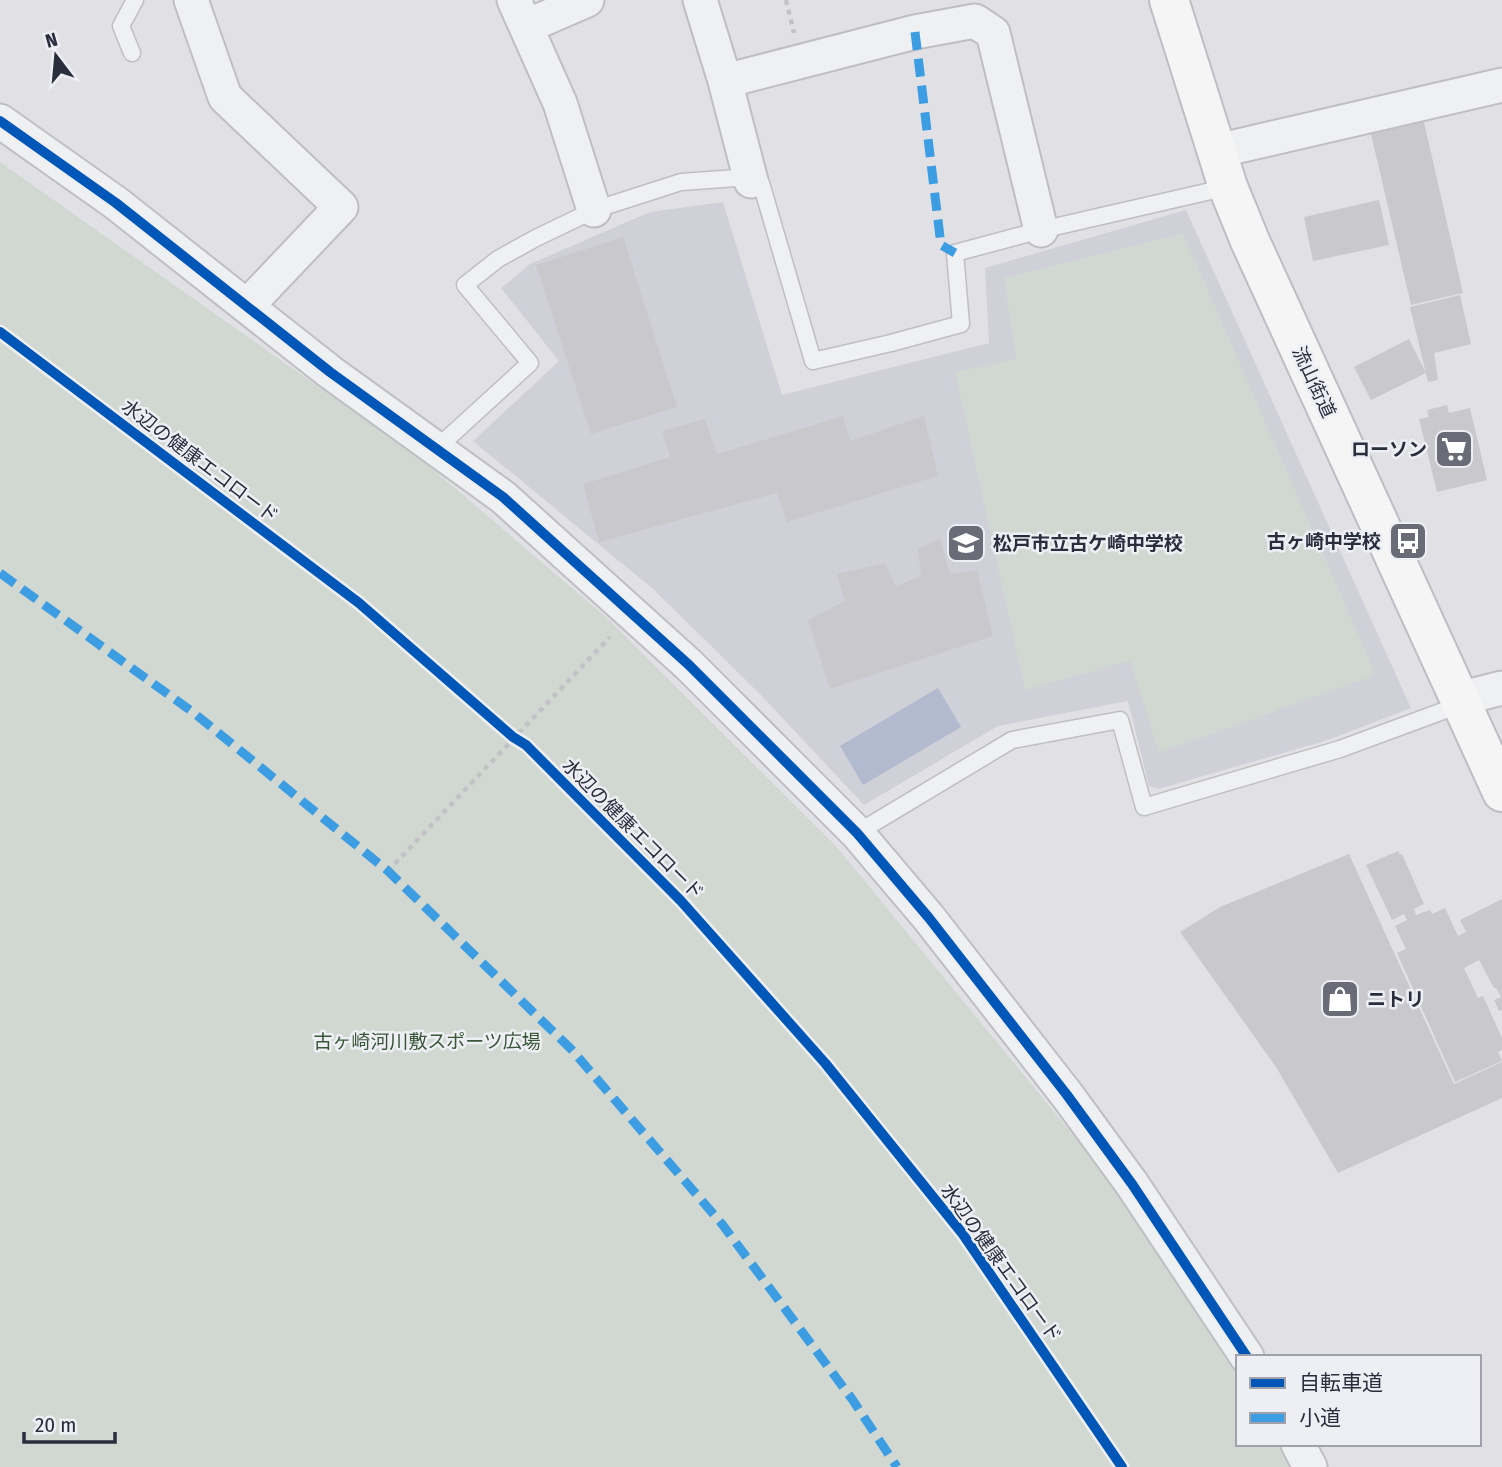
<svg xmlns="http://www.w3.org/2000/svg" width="1502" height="1467" viewBox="0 0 1502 1467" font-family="'Fira Sans Condensed','Noto Sans JP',sans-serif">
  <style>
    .built { fill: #cfd0d8 }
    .green { fill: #d0d8d1 }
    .water { fill: #b1bace }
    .building { fill: #c9c9cd }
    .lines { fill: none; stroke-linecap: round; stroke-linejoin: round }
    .service-casing { stroke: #bfbfc3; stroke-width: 19 }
    .minor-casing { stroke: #bfbfc3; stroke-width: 37 }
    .primary-casing { stroke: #bdbec3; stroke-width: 42 }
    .path { stroke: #c2c2c6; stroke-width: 4.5; stroke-dasharray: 5 5; stroke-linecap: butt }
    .service { stroke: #eff0f2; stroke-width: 16 }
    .minor { stroke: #eff0f2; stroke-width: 33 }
    .primary { stroke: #f5f5f5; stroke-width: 38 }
    .quiet { stroke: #3d9de2; stroke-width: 9; stroke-dasharray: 18 9; stroke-linecap: butt }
    .cycleway-casing { stroke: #eeeff5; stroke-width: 15 }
    .cycleway { stroke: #0057b8; stroke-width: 10 }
    .labels { text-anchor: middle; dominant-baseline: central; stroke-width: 5; stroke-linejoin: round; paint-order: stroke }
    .street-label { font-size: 19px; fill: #292d3c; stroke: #eeeff5 }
    .poi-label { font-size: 19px; font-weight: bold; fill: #292d3c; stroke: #eeeff5; text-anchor: end }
    .park-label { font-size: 19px; fill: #385737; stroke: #eeeff5 }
  </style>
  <rect width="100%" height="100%" fill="#e1e1e5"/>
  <path class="built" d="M723 202 782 395 989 343 985 268 1186 210 1411 708 1328 740 1158 789 1149 786 1128 701 998 726 864 805 760 694 653 589 473 441 559 361 501 288 530 264 650 212Z"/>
  <path class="green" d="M0 162 422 460 607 618 836 846 1119 1191 1238 1374V1444H1279L1291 1467H0Z
    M1183 233 1376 675 1159 753 1130 661 1025 690 955 372 1016 359 1004 278Z"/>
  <path class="water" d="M938 688 961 727 863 785 840 746Z"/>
  <path class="building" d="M1424 122 1463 293 1411 305 1371 134Z
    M1379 200 1389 245 1313 261 1304 217Z
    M623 237 677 407 591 434 536 265Z
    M1460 295 1471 344 1434 353 1438 380 1428 382 1410 307Z
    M1409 339 1426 373 1371 400 1354 367Z
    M1447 405 1449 413 1470 408 1487 480 1437 492 1419 419 1429 417 1427 410Z
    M843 416 850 441 924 416 938 476 787 522 777 493 599 542 583 484 670 457 662 431 705 419 717 454Z
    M940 538 950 574 977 570 993 636 830 689 808 620 845 601 837 574 885 563 896 587 921 575 918 549Z
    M1398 851 1400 855 1402 854 1424 904 1414 909 1416 915 1430 910 1432 914 1445 908 1458 936 1466 932 1460 920 1502 899V1010L1499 1011 1494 1000 1501 997 1496 988H1494L1479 960 1464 968 1478 998 1483 996 1502 1038V1050L1498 1052 1502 1061 1455 1082 1397 953 1406 949 1395 926 1407 920 1404 914 1392 920 1366 865Z
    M1349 854 1454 1084 1502 1062V1098L1338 1173 1276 1067 1180 932 1220 907Z"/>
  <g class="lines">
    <defs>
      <path id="service" d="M132 53 121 26 135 0
        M437 448 530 363 465 285 498 259 536 238 594 210 681 182 737 178 761 183 813 361 891 343 961 324 955 253 1041 230 1228 187
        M857 833 1012 740 1120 720 1144 807 1340 749 1462 704"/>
      <path id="minor" d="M191 0 225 97 341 207 247 306
        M514 0 560 103 594 210
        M700 0 725 81 751 181
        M527 26 587 0
        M725 81 915 32 975 21 993 33 1041 230
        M0 121 116 203 330 372 503 497 689 665 857 833 929 918 1067 1095 1132 1184 1247 1357
        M1217 151 1502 85
        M1459 699 1502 688
        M1298 1444 1310 1467"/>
      <path id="primary" d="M1169 0 1228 187 1250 241 1502 792"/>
    </defs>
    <use href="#service" class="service-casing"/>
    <use href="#minor" class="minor-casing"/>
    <use href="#primary" class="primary-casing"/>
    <path class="path" d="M786 0 794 33
      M388 871 610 637"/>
    <use href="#service" class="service"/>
    <use href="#minor" class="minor"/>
    <use href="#primary" class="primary"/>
    <path class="quiet" d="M915 32 941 245 955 253
      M0 573 194 713 388 871 571 1049 722 1224 852 1399 897 1467"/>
    <defs>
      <path id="cycleway" d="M0 121 116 203 330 372 503 497 689 665 857 833 929 918 1067 1095 1132 1184 1247 1357
        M0 332 359 603 513 737 526 745 681 901 825 1063 962 1233 1122 1467"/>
    </defs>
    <use href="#cycleway" class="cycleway-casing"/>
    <use href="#cycleway" class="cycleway"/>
  </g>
  <defs>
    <symbol id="supermarket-square" viewBox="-11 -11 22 22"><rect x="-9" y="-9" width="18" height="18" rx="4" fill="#696c77" stroke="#eeeff5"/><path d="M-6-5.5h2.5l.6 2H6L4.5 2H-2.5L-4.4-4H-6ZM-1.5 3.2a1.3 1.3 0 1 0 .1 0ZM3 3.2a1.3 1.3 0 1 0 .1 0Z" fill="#fff"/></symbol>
    <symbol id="bus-square" viewBox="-11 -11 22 22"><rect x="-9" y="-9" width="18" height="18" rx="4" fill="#696c77" stroke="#eeeff5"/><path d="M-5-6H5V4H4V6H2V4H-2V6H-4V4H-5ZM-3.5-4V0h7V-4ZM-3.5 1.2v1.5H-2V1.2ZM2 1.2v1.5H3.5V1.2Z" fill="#fff"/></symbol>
    <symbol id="school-square" viewBox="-11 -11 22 22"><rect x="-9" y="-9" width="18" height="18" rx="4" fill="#696c77" stroke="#eeeff5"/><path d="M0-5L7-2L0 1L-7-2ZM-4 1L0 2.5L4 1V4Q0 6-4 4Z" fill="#fff"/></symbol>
    <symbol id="shop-square" viewBox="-11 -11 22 22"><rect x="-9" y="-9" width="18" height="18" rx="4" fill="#696c77" stroke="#eeeff5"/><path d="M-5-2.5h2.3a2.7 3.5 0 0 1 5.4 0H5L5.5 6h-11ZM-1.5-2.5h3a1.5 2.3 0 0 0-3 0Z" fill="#fff"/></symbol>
  </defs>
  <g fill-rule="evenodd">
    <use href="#supermarket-square" x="1432" y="427" width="44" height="44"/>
    <use href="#bus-square" x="1386" y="519" width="44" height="44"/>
    <use href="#school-square" x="944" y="521" width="44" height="44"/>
    <use href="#shop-square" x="1318" y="977" width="44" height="44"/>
  </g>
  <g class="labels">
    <g class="street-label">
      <text transform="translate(1314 382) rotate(65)">流山街道</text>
      <text transform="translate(200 461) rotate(37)">水辺の健康エコロード</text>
      <text transform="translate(633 829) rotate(45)">水辺の健康エコロード</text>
      <text transform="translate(1001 1263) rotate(54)">水辺の健康エコロード</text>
    </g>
    <g class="poi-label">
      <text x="1427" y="449">ローソン</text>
      <text x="1381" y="541">古ヶ崎中学校</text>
      <text x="993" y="543" text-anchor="start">松戸市立古ケ崎中学校</text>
      <text x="1367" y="999" text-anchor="start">ニトリ</text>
    </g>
    <g class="park-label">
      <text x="427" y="1041">古ヶ崎河川敷スポーツ広場</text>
    </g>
  </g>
  <rect x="1236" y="1355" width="245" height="91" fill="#eeeff5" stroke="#9fa1ab" stroke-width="2"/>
  <rect x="1250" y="1378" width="35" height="10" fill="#0057b8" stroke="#9fa1ab" stroke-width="2"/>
  <text x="1299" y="1390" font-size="21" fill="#292d3c">自転車道</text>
  <rect x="1250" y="1413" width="35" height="10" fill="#3d9de2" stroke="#9fa1ab" stroke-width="2"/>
  <text x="1299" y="1425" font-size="21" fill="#292d3c">小道</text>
  <g transform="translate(56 56) rotate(344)" stroke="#eeeff5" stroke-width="5" paint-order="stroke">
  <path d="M0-5L12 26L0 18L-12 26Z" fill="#292d3c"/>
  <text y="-10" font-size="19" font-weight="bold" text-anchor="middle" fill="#292d3c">N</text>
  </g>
  <path d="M24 1432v10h91v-10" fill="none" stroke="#292d3c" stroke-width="3.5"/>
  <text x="35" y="1432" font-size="21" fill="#292d3c" stroke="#eeeff5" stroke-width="5" paint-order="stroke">20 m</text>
</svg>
